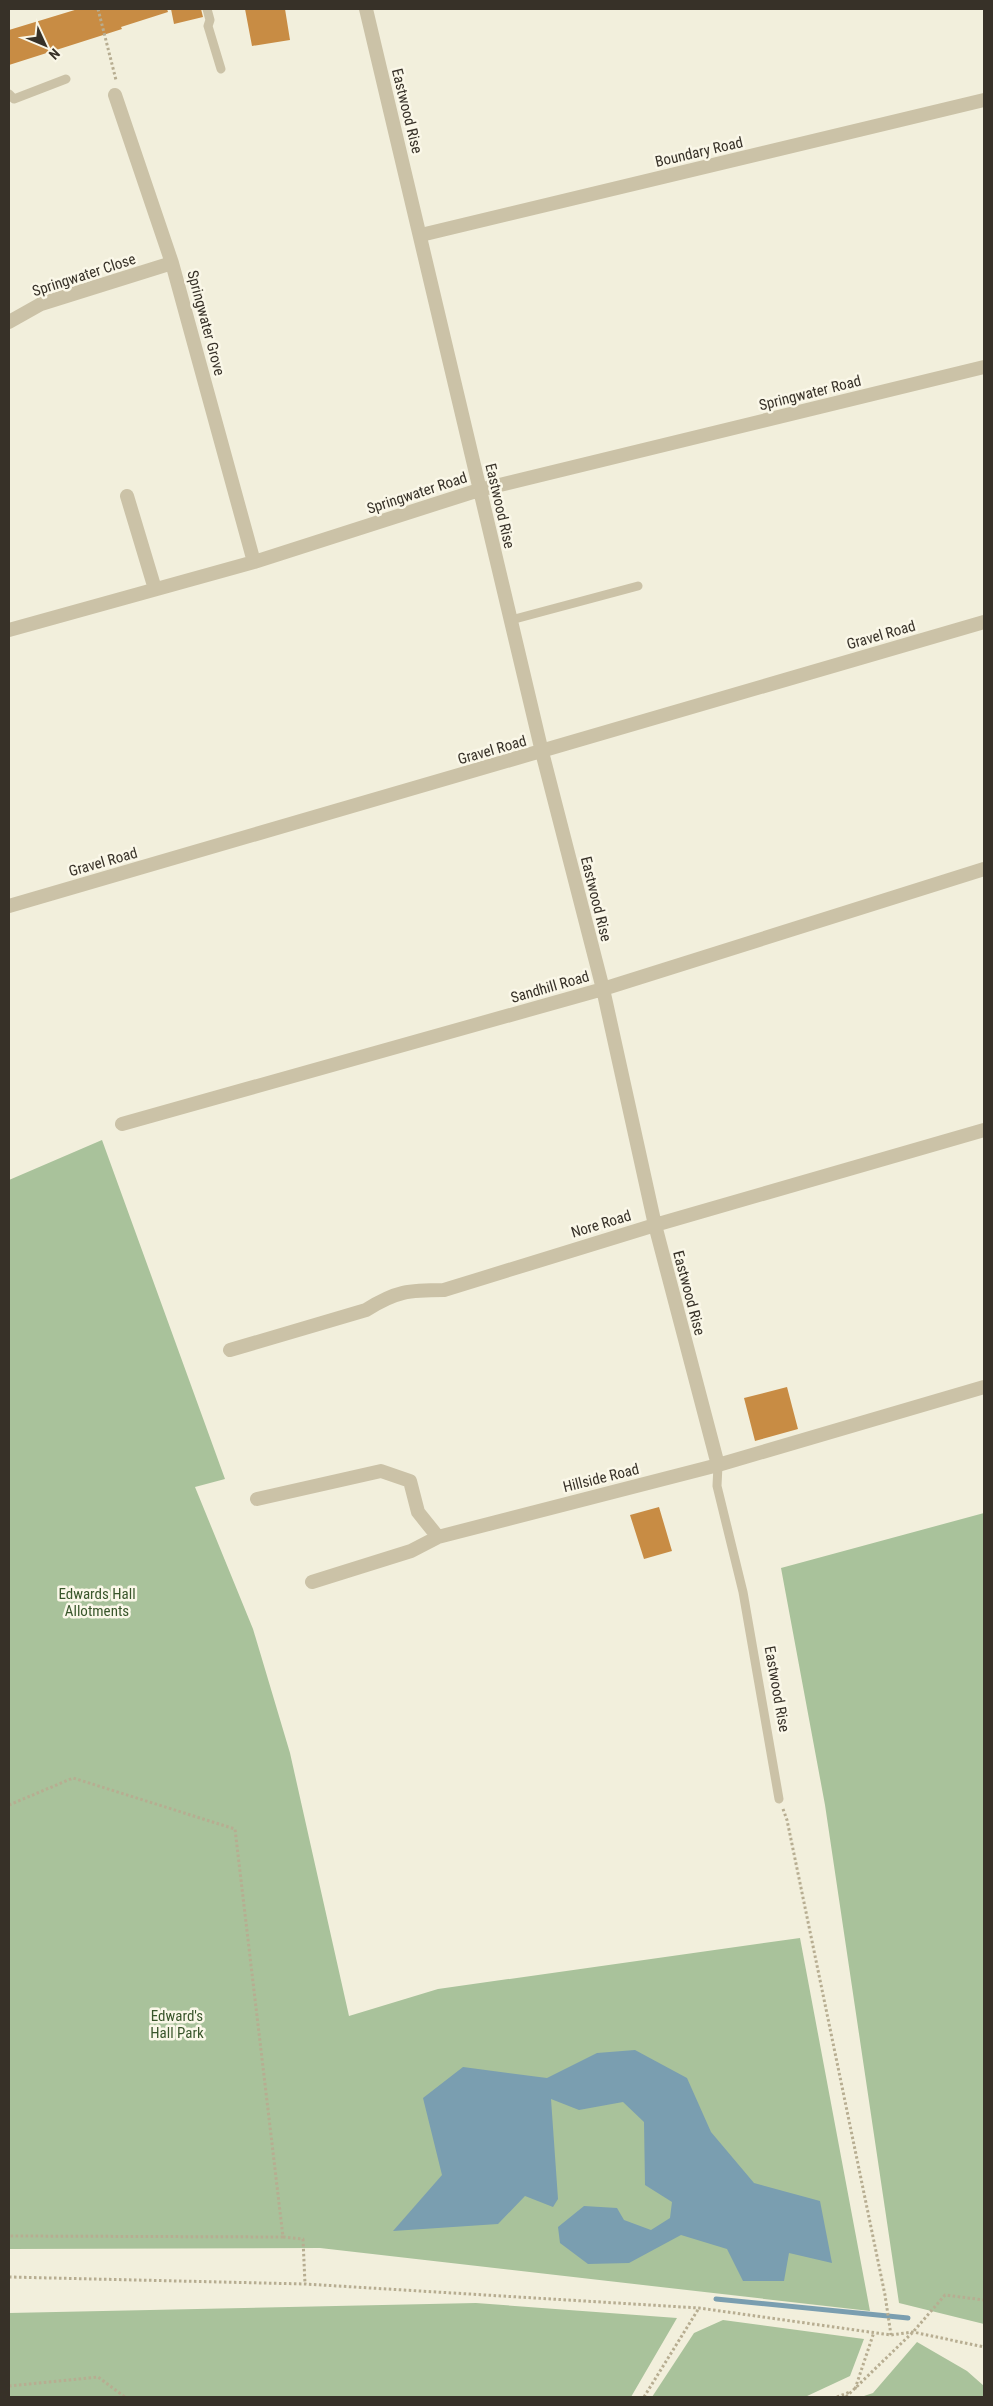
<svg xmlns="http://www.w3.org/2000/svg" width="993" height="2406" viewBox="0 0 993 2406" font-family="'Roboto Condensed',sans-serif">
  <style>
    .green { fill: #a9c29b }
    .water { fill: #7a9eb0 }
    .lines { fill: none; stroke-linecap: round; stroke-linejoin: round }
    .stream { stroke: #7a9eb0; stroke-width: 5 }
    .building { fill: #c88c44 }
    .path { stroke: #b7ad91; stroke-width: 3; stroke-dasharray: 2.5 2.5; stroke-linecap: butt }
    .service { stroke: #cbc2a7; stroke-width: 9 }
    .minor { stroke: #cbc2a7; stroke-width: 14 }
    .labels { text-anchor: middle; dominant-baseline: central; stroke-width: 5; stroke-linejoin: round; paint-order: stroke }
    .street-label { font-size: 15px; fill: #373128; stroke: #faf7e8 }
    .park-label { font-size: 15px; fill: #39562b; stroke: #faf7e8 }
  </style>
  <rect width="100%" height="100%" fill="#f2efdc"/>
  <path class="green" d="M102 1140 225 1479 195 1487 253 1629 290 1753 349 2016 438 1989 800 1938 870 2311 320 2248 9 2249V1180Z
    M984 1513V2324L899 2303 825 1805 781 1568Z
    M476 2303 677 2318 631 2397H9V2313Z
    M723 2320 864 2339 850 2376 805 2397H652L694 2333Z
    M917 2342 967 2371 984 2386V2397H861L873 2393Z"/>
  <path class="water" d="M635 2050 687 2078 711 2132 754 2183 820 2201 832 2263 789 2253 784 2281H743L727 2249 681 2235 629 2263 588 2264 560 2243 558 2227 584 2206 617 2208 624 2220 651 2230 670 2218 672 2202 645 2185 644 2122 623 2102 579 2110 551 2099 558 2199 553 2207 525 2196 498 2224 393 2231 442 2175 423 2098 463 2067 547 2078 597 2053Z"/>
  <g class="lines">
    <path class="stream" d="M716 2299 908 2318"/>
  </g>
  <path class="building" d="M78 9H167L168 12 121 27 122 29 9 65V30Z
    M171 9H201L203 17 174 24Z
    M245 9H285L290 40 252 46Z
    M787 1387 798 1429 755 1441 744 1398Z
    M659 1507 672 1551 644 1559 630 1515Z"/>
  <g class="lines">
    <path class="path" d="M98 9 116 80
      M9 1805 73 1778 235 1829 283 2237 9 2236
      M783 1809 787 1820 885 2295 891 2335
      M283 2237 303 2239 305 2284
      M9 2277 305 2284 699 2308 891 2335 913 2332 984 2347
      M9 2386 98 2377 125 2397
      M855 2389 874 2332
      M644 2397 699 2308
      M837 2397 850 2392
      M846 2397 913 2332 945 2295 984 2300"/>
    <path class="service" d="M207 9 210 20 208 26 221 69
      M9 94 14 99 66 79
      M511 620 638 586
      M718 1465 717 1486 743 1592 779 1799"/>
    <path class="minor" d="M366 9 542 752 603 989 655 1225 718 1465
      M115 95 172 263 254 562
      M421 235 984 100
      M9 322 41 304 172 263
      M127 496 155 589
      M9 630 254 562 479 490 984 367
      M9 906 984 622
      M122 1124 603 989 984 869
      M230 1350 366 1310C396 1291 409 1290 444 1290L655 1225 984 1130
      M257 1499 381 1471 410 1481 418 1512 438 1537 718 1465 984 1387
      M312 1582 411 1551 440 1536"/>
  </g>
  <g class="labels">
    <g class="street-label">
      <text transform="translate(407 111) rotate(76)">Eastwood Rise</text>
      <text transform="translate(699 152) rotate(-13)">Boundary Road</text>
      <text transform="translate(84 275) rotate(-18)">Springwater Close</text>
      <text transform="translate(206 323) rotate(75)">Springwater Grove</text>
      <text transform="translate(810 393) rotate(-14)">Springwater Road</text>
      <text transform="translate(417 493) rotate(-18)">Springwater Road</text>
      <text transform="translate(500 506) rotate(77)">Eastwood Rise</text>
      <text transform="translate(881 635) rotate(-16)">Gravel Road</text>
      <text transform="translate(492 750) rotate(-16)">Gravel Road</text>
      <text transform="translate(103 862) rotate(-16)">Gravel Road</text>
      <text transform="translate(596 899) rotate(76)">Eastwood Rise</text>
      <text transform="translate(550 987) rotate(-16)">Sandhill Road</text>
      <text transform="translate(601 1224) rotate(-17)">Nore Road</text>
      <text transform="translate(689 1293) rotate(75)">Eastwood Rise</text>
      <text transform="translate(601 1478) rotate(-14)">Hillside Road</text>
      <text transform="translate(777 1689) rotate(80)">Eastwood Rise</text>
    </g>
    <g class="park-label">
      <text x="97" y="1594">Edwards Hall<tspan x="97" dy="17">Allotments</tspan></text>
      <text x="177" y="2016">Edward's<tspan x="177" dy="17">Hall Park</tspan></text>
    </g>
  </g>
  <rect width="993" height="2406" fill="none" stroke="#373128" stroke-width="20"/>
  <g transform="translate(45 45) rotate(134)" stroke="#faf7e8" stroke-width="4" paint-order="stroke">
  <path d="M0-4L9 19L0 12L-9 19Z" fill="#373128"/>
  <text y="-8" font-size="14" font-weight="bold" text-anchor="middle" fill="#373128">N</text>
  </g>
</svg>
